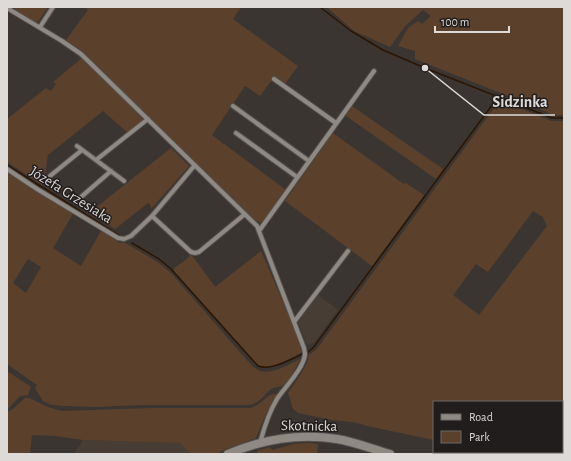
<svg xmlns="http://www.w3.org/2000/svg" width="571" height="461" viewBox="0 0 571 461" font-family="'Alegreya Sans',sans-serif">
  <style>
    .built { fill: #473d34 }
    .green { fill: #5b412c; fill-rule: evenodd }
    .lines { fill: none; stroke-linecap: round; stroke-linejoin: round }
    .stream { stroke: #2c1501; stroke-width: 1.5 }
    .street-casing { stroke: #56524e; stroke-width: 6 }
    .secondary-casing { stroke: #56524e; stroke-width: 10 }
    .street { stroke: #8f8984; stroke-width: 4 }
    .secondary { stroke: #8f8984; stroke-width: 8 }
    .labels { text-anchor: middle; dominant-baseline: central; stroke-width: 3; stroke-linejoin: round; paint-order: stroke }
    .street-label { font-size: 15px; fill: #dddad7; stroke: #201d1c }
    .leader { fill: none; stroke: #dddad7; stroke-width: 1.5 }
    .callout-dot { fill: #dddad7; stroke: #201d1c; stroke-width: 1.5 }
    .callout-label { font-size: 16px; text-anchor: middle; font-weight: bold; fill: #dddad7; stroke: #201d1c; stroke-width: 3; stroke-linejoin: round; paint-order: stroke }
  </style>
  <rect width="100%" height="100%" fill="#3b3531"/>
  <path class="built" d="M318 295 338 310 314 343 307 345 298 322Z
    M83 440 180 443 191 454H74Z"/>
  <path class="green" d="M16 7H48L37 23 14 9Z
    M85 7H241L233 19 298 66 285 84 274 77 260 96 245 86 212 135 286 190 263 221 260 223 254 219 82 51 66 40 88 10Z
    M327 7H564V115H553L538 108 415 59V51L398 46 408 28 418 21 422 24 431 16 423 10 405 26 390 47 354 31Z
    M82 58 121 96 142 118 143 120 128 133 103 111 48 155C46 165 46 175 42 185L7 162V119L46 88 51 91 56 84 53 82Z
    M500 100 551 121H564V431L562 438V402H434V440L372 427 353 422 332 420 298 413 293 409 288 393 301 374 307 363 309 355 316 350ZM533 211 543 217 547 226 479 315 453 295 476 264 488 272Z
    M352 106 443 169 436 179 346 116Z
    M333 133 401 182 404 184 406 183 424 195 372 266 285 201Z
    M171 148 189 166 151 209 150 204 148 203 115 229 89 213Z
    M7 170 74 212 53 248 81 266 102 229 112 236 119 243 124 242 159 263 172 274 252 366C254 367 257 370 260 371 271 375 290 364 300 359 296 367 291 378 285 384 282 387 277 387 273 388 263 394 263 401 250 405H141L95 407 64 406 52 405 43 401 35 388 37 385 7 364ZM28 259 41 267 26 293 13 283Z
    M261 251 295 330 302 352C292 357 268 373 257 364L174 271V268L176 267 189 257 190 254 194 258 215 287Z
    M7 371 31 387 28 395 20 396 8 409H7Z
    M273 394H278C268 407 262 423 256 438L226 449 216 454H191L180 443 83 440 55 436 32 435 30 454H7V412L13 409 25 398H29L48 407 62 411 153 408H250C262 405 264 397 273 394Z
    M309 443 318 444 317 454H258L257 451 270 447 272 450 294 444Z"/>
  <g class="lines">
    <path class="stream" d="M320 7 351 31 383 50 425 68 552 118H564
      M7 165 120 236
      M132 243 159 259 171 269 258 366C271 371 291 359 303 354
      M308 352 313 348 498 97"/>
    <defs>
      <path id="street" d="M7 8 62 41 81 54 257 226 304 348C304 350 305 352 305 354 304 368 285 387 277 399 269 412 264 428 260 443
        M40 27 53 7
        M274 79 336 123
        M233 106 309 161
        M236 133 297 177
        M77 146 124 181
        M96 160 148 119
        M7 169 37 189 118 238 124 239 131 236 152 216 195 165
        M50 176 82 150
        M81 197 111 171
        M152 216 191 252 195 253 199 252 245 214
        M259 231 374 71
        M294 322 348 251"/>
      <path id="secondary" d="M228 454C263 439 300 433 337 439 355 442 372 449 390 454"/>
    </defs>
    <use href="#street" class="street-casing"/>
    <use href="#secondary" class="secondary-casing"/>
    <use href="#street" class="street"/>
    <use href="#secondary" class="secondary"/>
  </g>
  <g class="labels">
    <g class="street-label">
      <text transform="translate(71 195) rotate(32)">Józefa Grzesiaka</text>
      <text transform="translate(309 426) rotate(1)">Skotnicka</text>
    </g>
  </g>
  <path class="leader" d="M425 68L484 115H555"/>
  <circle class="callout-dot" cx="425" cy="68" r="4"/>
  <g class="callout-label">
    <text x="520" y="107">Sidzinka</text>
  </g>
  <rect width="571" height="461" fill="none" stroke="#dddad7" stroke-width="16"/>
  <rect x="433" y="401" width="130" height="52" fill="#201d1c" stroke="#6c6967"/>
  <rect x="441" y="414" width="20" height="6" fill="#8f8984" stroke="#6c6967"/>
  <text x="469" y="421" font-size="12" fill="#dddad7">Road</text>
  <rect x="441" y="431" width="20" height="12" fill="#5b412c" stroke="#6c6967"/>
  <text x="469" y="441" font-size="12" fill="#dddad7">Park</text>
  <path d="M435 26v6h74v-6" fill="none" stroke="#dddad7" stroke-width="2"/>
  <text x="441" y="26" font-size="12" fill="#dddad7" stroke="#201d1c" stroke-width="3" paint-order="stroke">100 m</text>
</svg>
